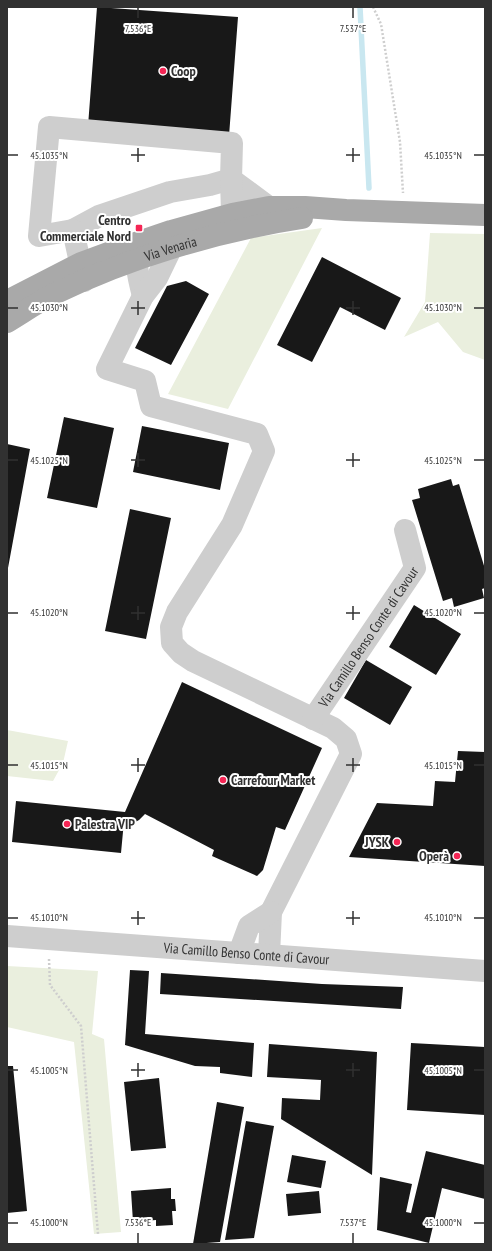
<svg xmlns="http://www.w3.org/2000/svg" width="492" height="1251" viewBox="0 0 492 1251" font-family="'PT Sans Narrow',sans-serif">
  <style>
    .green { fill: #eaefde }
    .lines { fill: none; stroke-linecap: round; stroke-linejoin: round }
    .stream { stroke: #c9e7f0; stroke-width: 5.5 }
    .building { fill: #181818 }
    .path { stroke: #cecece; stroke-width: 2.5; stroke-dasharray: 2 2; stroke-linecap: butt }
    .minor { stroke: #cecece; stroke-width: 22 }
    .major { stroke: #a9a9a9; stroke-width: 22 }
    .ticks { fill: none; stroke: #313131; stroke-width: 1.5 }
    .poi-dot { fill: #f52655; stroke: #fff; stroke-width: 1.5 }
    .labels { text-anchor: middle; dominant-baseline: central; stroke-width: 4; stroke-linejoin: round; paint-order: stroke }
    .poi-label { font-size: 14px; font-weight: bold; fill: #313131; stroke: #fff; text-anchor: start }
    .street-label { font-size: 14px; fill: #313131; stroke: #fff }
    .ticks-label { font-size: 10px; text-anchor: middle; fill: #313131; stroke: #fff; stroke-width: 4; stroke-linejoin: round; paint-order: stroke }
  </style>
  <rect width="100%" height="100%" fill="#fff"/>
  <path class="green" d="M322 228 228 409 168 394 251 238Z
    M430 233 485 234V360L463 352 438 322 404 337 425 302Z
    M7 730 68 741 63 763 53 781 7 776Z
    M7 966 98 971 92 1034 104 1039 121 1232 94 1234 74 1042 7 1027Z"/>
  <g class="lines">
    <path class="stream" d="M360 7 369 188"/>
  </g>
  <path class="building" d="M97 7 238 17 229 136 88 126Z
    M322 257 401 298 385 330 340 307 312 362 277 345Z
    M186 281 209 294 171 365 135 348 167 286Z
    M64 417 114 428 97 508 47 498Z
    M142 426 229 443 220 490 133 472Z
    M7 444 30 449 8 568H7Z
    M451 479 453 486 459 484 485 569V588L482 589 484 598 454 607 452 598 443 601 412 500 420 498 418 489Z
    M130 509 171 518 146 639 105 631Z
    M414 605 461 634 436 675 389 647Z
    M366 660 412 687 390 725 344 698Z
    M182 682 322 748 285 830 276 827 263 870 257 876 212 856 214 850 145 814 139 820 132 824 124 821 121 853 12 842 16 801 125 812Z
    M458 751 485 752V866L349 857 377 803 433 806 435 781 455 782Z
    M130 970 149 971 145 1034 254 1043 252 1077 220 1073V1067L195 1066 125 1045Z
    M161 973 322 984 403 987 401 1009 160 994Z
    M411 1043 485 1047V1115L407 1110Z
    M269 1044 377 1052 372 1175 281 1119 282 1098 320 1100 321 1080 267 1077Z
    M7 1066H13L27 1211 7 1213Z
    M159 1078 166 1148 131 1151 124 1082Z
    M217 1102 244 1107 220 1242 193 1244Z
    M246 1121 274 1126 254 1238 225 1240Z
    M426 1151 485 1165V1199L442 1188 429 1243 377 1230 380 1177 412 1184 406 1212 411 1213Z
    M292 1155 326 1161 321 1188 287 1182Z
    M171 1188V1199H175L176 1211H172L173 1225 156 1226V1220L133 1222 131 1191Z
    M319 1191 321 1213 288 1216 286 1194Z"/>
  <g class="lines">
    <path class="path" d="M373 7 381 24 400 142 403 193
      M49 959 50 985 81 1026 98 1234"/>
    <g class="minor">
      <path d="M231 179 269 207"/>
      <path d="M73 230 99 216 170 192 210 185 231 179"/>
      <path d="M141 243C135 266 137 273 143 296"/>
      <path d="M171 249 157 278 143 296 107 369 145 381 151 406 257 434 264 451 232 525 177 612 171 627 172 643 181 653 193 661 333 728 346 739 351 754 271 912 269 955"/>
      <path d="M84 281 73 230 39 236 49 127 232 143 231 179 232 214"/>
      <path id="s1" d="M313 719 415 568 405 530"/>
      <path id="s2" d="M7 936 485 971"/>
      <path d="M239 953 249 926 271 912"/>
    </g>
    <g class="major">
      <path d="M7 301 81 263 127 246 171 231 232 214 269 207H305L346 210 485 215"/>
      <path id="s3" d="M7 322C22 313 38 302 54 294 130 257 218 231 302 218"/>
    </g>
  </g>
  <path class="ticks" d="M138 8V18M353 8V18M138 148V162M353 148V162M8 155H18M131 155H145M346 155H360M474 155H484M138 301V315M353 301V315M8 308H18M131 308H145M346 308H360M474 308H484M138 453V467M353 453V467M8 460H18M131 460H145M346 460H360M474 460H484M138 606V620M353 606V620M8 613H18M131 613H145M346 613H360M474 613H484M138 758V772M353 758V772M8 765H18M131 765H145M346 765H360M474 765H484M138 911V925M353 911V925M8 918H18M131 918H145M346 918H360M474 918H484M138 1063V1077M353 1063V1077M8 1070H18M131 1070H145M346 1070H360M474 1070H484M8 1223H18M474 1223H484M138 1233V1243M353 1233V1243"/>
  <g class="poi-dot">
    <circle cx="163" cy="71" r="4"/>
    <rect x="135" y="224" width="8" height="8" rx="2"/>
    <circle cx="223" cy="780" r="4"/>
    <circle cx="67" cy="824" r="4"/>
    <circle cx="397" cy="842" r="4"/>
    <circle cx="457" cy="856" r="4"/>
  </g>
  <g class="labels">
    <g class="poi-label">
      <text x="171" y="71">Coop</text>
      <text x="131" y="220" text-anchor="end">Centro<tspan x="131" dy="16">Commerciale Nord</tspan></text>
      <text x="231" y="780">Carrefour Market</text>
      <text x="75" y="824">Palestra VIP</text>
      <text x="389" y="842" text-anchor="end">JYSK</text>
      <text x="449" y="856" text-anchor="end">Operà</text>
    </g>
    <g class="street-label">
      <text stroke="none"><textPath href="#s3" startOffset="180">Via Venaria</textPath></text>
      <text stroke="none"><textPath href="#s1" startOffset="99">Via Camillo Benso Conte di Cavour</textPath></text>
      <text stroke="none"><textPath href="#s2" startOffset="240">Via Camillo Benso Conte di Cavour</textPath></text>
    </g>
  </g>
  <g class="ticks-label">
    <text x="138" y="32">7.536°E</text>
    <text x="353" y="32">7.537°E</text>
    <text x="49" y="159">45.1035°N</text>
    <text x="443" y="159">45.1035°N</text>
    <text x="49" y="311">45.1030°N</text>
    <text x="443" y="311">45.1030°N</text>
    <text x="49" y="464">45.1025°N</text>
    <text x="443" y="464">45.1025°N</text>
    <text x="49" y="616">45.1020°N</text>
    <text x="443" y="616">45.1020°N</text>
    <text x="49" y="769">45.1015°N</text>
    <text x="443" y="769">45.1015°N</text>
    <text x="49" y="921">45.1010°N</text>
    <text x="443" y="921">45.1010°N</text>
    <text x="49" y="1074">45.1005°N</text>
    <text x="443" y="1074">45.1005°N</text>
    <text x="49" y="1226">45.1000°N</text>
    <text x="443" y="1226">45.1000°N</text>
    <text x="138" y="1226">7.536°E</text>
    <text x="353" y="1226">7.537°E</text>
  </g>
  <rect width="492" height="1251" fill="none" stroke="#313131" stroke-width="16"/>
</svg>
